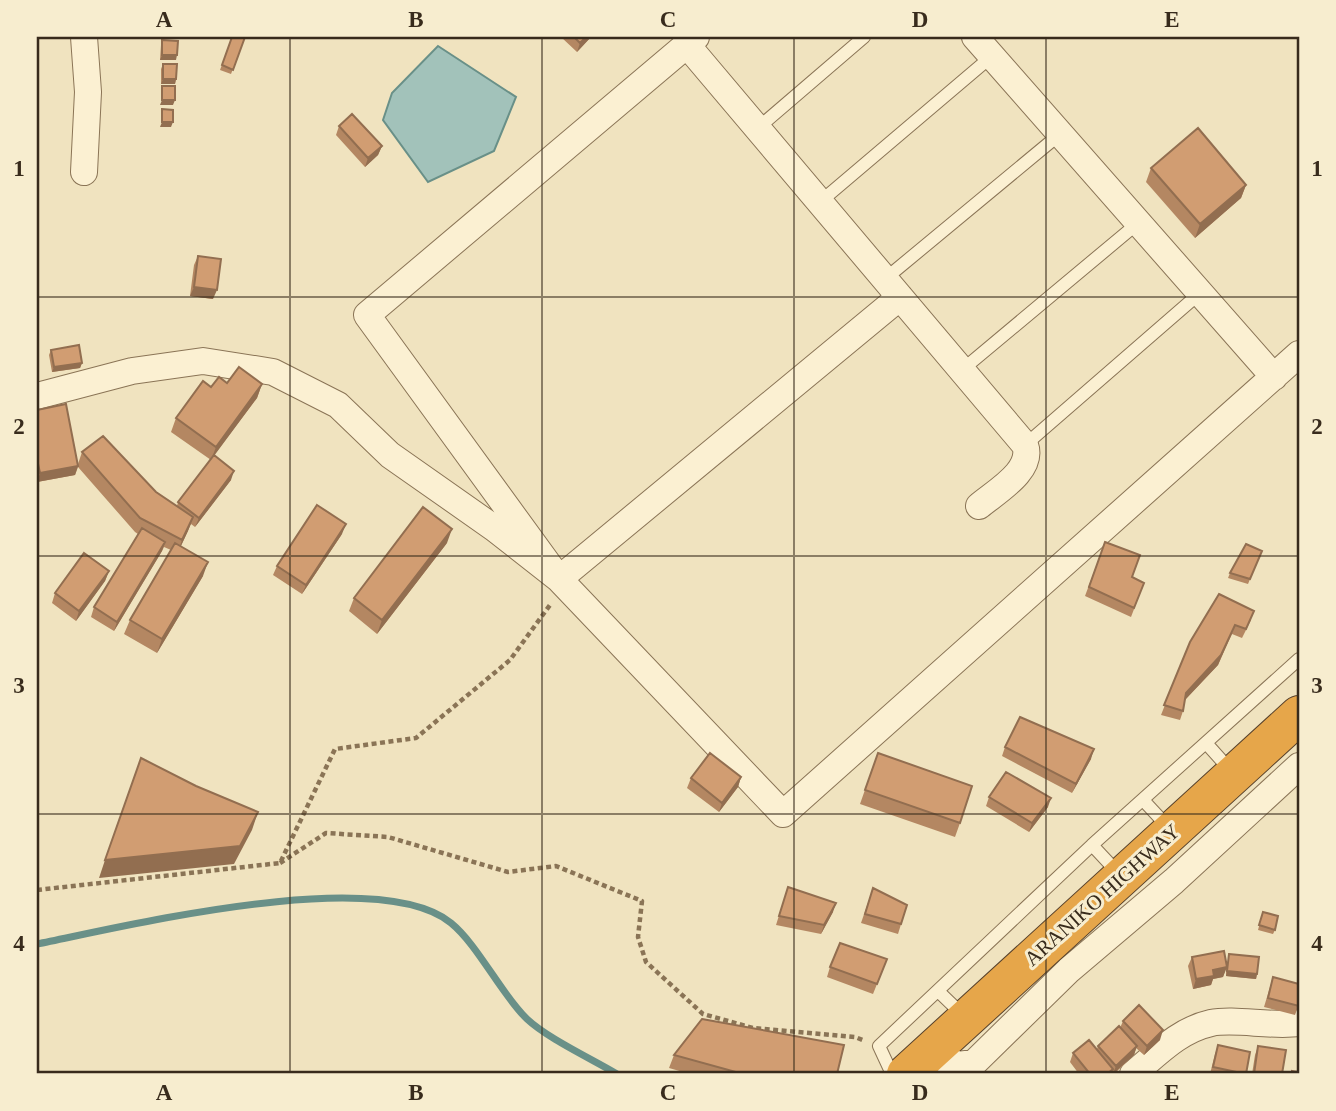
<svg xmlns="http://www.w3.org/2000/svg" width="1336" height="1111" viewBox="0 0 1336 1111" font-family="Georgia,serif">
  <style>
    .water { fill: #a2c2ba; stroke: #699088; stroke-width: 2 }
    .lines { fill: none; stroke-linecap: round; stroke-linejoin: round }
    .stream { stroke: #699088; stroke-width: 7 }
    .lane-casing { stroke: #8a7456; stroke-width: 14 }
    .street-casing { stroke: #8a7456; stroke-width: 28 }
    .highway-casing { stroke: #57412b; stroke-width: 40 }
    .path { stroke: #8a7456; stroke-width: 4.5; stroke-dasharray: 5 3.5; stroke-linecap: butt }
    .lane { stroke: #fbf0d2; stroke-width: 12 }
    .street { stroke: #fbf0d2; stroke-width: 26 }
    .highway { stroke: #e6a64a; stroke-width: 38 }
    .wall { fill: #b48762 }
    .shaded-wall { fill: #926e50 }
    .building { fill: #d19d72; stroke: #926e50; stroke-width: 2 }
    .grid { fill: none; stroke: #382b1c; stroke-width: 2; stroke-opacity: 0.55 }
    .labels { text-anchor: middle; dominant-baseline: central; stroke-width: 6; stroke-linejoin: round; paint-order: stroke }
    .street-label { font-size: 21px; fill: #382b1c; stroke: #f7edcf }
    .neatline { fill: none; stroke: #382b1c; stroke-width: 2.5 }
    .grid-label { font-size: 23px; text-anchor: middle; font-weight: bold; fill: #382b1c }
  </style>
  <rect width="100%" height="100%" fill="#f0e3bf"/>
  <path class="water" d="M438 46 516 97 494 151 428 182 383 120 392 93Z"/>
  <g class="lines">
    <path class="stream" d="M37 944C127 926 378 864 451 923 478 945 501 994 527 1019 547 1038 592 1059 617 1074"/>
    <defs>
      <path id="lane" d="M758 128 864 37
        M820 202 992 56
        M885 279 1060 134
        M962 370 1138 223
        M1025 445 1200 293
        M1206 743 1232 772
        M1143 800 1169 828
        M1092 845 1120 875
        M938 991 965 1017
        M892 1074 879 1046 1092 845 1299 659"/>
      <path id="street" d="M84 37 88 92 84 172
        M696 37 367 315 559 579 783 814 1299 354
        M975 37 1274 377
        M687 45 1025 445C1034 470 997 491 979 506
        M37 396 132 371 203 361 273 372 338 405 390 455 494 528 559 579 900 297
        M929 1053 958 1065 974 1063 1069 970 1174 881 1299 766
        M1133 1074C1157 1054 1179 1030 1211 1023 1235 1018 1271 1027 1299 1023"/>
      <path id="highway" d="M906 1074 1299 715"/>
    </defs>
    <use href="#lane" class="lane-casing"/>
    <use href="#street" class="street-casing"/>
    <use href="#highway" class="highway-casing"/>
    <path class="path" d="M280 863 326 833 388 837 508 872 556 866 642 901 638 937 646 962 703 1014 753 1028 855 1037 865 1041
      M37 890 280 863 335 749 416 738 510 660 550 605"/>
    <use href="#lane" class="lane"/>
    <use href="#street" class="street"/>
    <use href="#highway" class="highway"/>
  </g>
  <path class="wall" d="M232 37H245L231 74 220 70Z
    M561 37H591L577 52Z
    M162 40 176 60H160L161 45Z
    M163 64 176 79 175 84H161V69Z
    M339 126 382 146 378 155 365 167 336 135Z
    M1151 168 1246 185 1241 198 1195 238 1146 182Z
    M198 256 213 299 190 296 194 265Z
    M51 350 82 363 80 368 52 372 49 355Z
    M227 383 262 384 257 398 214 455 231 480 195 527 191 524 181 546 203 576 157 653 124 634 130 620 171 550 164 547 162 551 114 631 91 617 94 607 138 534 135 532 78 467 75 475 37 482V410L78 464 82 452 156 492 177 506 178 502 211 460 171 432 176 418 211 387Z
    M342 534 302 594 273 575 277 566Z
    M1105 542 1132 577 1144 583 1131 617 1085 596Z
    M447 543 377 634 349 611 354 598Z
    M1262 551 1248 584 1228 578 1230 573Z
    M109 571 105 581 76 621 52 603 55 593Z
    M1219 594 1251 620 1242 638 1232 634 1218 665 1185 700 1183 711 1180 720 1161 715 1190 642Z
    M1005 747 1091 759 1072 793 1002 756Z
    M878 753 960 823 955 837 860 804Z
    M741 777 738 787 719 812 687 788 691 778Z
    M989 797 1048 807 1029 832 986 806Z
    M788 887 833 912 821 934 776 925Z
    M873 888 907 905 898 934 861 923Z
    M1263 912 1275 930 1273 934 1258 930Z
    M1229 954 1257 974 1256 979 1226 976V968L1223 977 1213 979 1211 985 1193 989 1188 966 1192 957 1227 967Z
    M887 959 873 994 827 977 830 967Z
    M1273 977 1299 1004 1295 1015 1264 1007Z
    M1123 1021 1160 1040 1144 1055 1136 1048 1134 1055 1114 1074H1079L1070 1062 1073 1053 1097 1049 1098 1046 1120 1028Z
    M1218 1045 1246 1074H1210L1215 1054Z
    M1258 1046 1282 1074H1252L1255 1055Z
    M674 1055 837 1074H690L669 1068Z"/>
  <path class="shaded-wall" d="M586 37H591L577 52 580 43Z
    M162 55H177L176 60H160Z
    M163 79H176L175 84H161Z
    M162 100H175L173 105H160Z
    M162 122H173L171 127H160Z
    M382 146 378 155 365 167 368 158Z
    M1246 185 1241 198 1195 238 1200 224Z
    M194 287 217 290 213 299 190 296Z
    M82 363 80 368 52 372 54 367Z
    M262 384 257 398 211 460 216 447Z
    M78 466 75 475 37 482 40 473Z
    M234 471 231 480 195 527 199 518Z
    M193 517 188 531 177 554 182 540Z
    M346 524 342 534 302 594 306 585Z
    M452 529 447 543 377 634 382 620Z
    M165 542 162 551 114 631 117 622Z
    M208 562 203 576 157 653 162 639Z
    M109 571 105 581 76 621 79 611Z
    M1235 625 1218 665 1183 702 1186 693Z
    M1094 749 1091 759 1072 793 1076 784Z
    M741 777 738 787 719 812 722 803Z
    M1051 798 1048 807 1029 832 1032 823Z
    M258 812 252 830 234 864 99 878 105 860Z
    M836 903 833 912 821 934 824 925Z
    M1227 967 1223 977 1213 979 1211 985 1193 989 1196 979 1213 970Z
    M1227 971 1257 974 1256 979 1226 976Z
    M1163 1030 1160 1040 1144 1055 1147 1046Z
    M1137 1046 1134 1055 1113 1074 1116 1066Z"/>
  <path class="building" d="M232 37H245L233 70 222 65Z
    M574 37H586L580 43Z
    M162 40 178 41 177 55H162Z
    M163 64H177L176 79H163Z
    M162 86H175V100H162Z
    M162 109 173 110V122H162Z
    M352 114 382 146 368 158 339 126Z
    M1198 128 1246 185 1200 224 1151 168Z
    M198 256 221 259 217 290 194 287Z
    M79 345 82 363 54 367 51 350Z
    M239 367 262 384 216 447 176 418 203 381 211 387 219 377 227 383Z
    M66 404 78 466 40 473 37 459V410Z
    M103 436 156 492 193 517 182 540 140 518 82 452Z
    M214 455 234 471 199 518 178 502Z
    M317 505 346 524 306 585 277 566Z
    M423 507 452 529 382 620 354 598Z
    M142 528 165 542 117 622 94 607Z
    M1105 542 1140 555 1132 577 1144 583 1134 608 1089 587Z
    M175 543 208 562 162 639 130 620Z
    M1246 544 1262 551 1250 579 1230 573Z
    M84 553 109 571 79 611 55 593Z
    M1219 594 1254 611 1246 629 1235 625 1221 655 1186 693 1183 711 1164 705 1190 642Z
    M1020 717 1094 749 1076 784 1005 747Z
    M710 753 741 777 722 803 691 778Z
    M878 753 972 786 960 823 865 790Z
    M141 758 196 786 258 812 240 846 105 860Z
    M1006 772 1051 798 1032 823 989 797Z
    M788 887 836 903 824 925 779 916Z
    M873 888 907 905 901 924 865 914Z
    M1263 912 1278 916 1275 930 1259 925Z
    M840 943 887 959 877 984 830 967Z
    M1224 951 1227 967 1213 970 1214 976 1196 979 1192 957Z
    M1229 954 1259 957 1257 974 1227 971Z
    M1273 977 1299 984V1006L1268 998Z
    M1139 1005 1163 1030 1147 1046 1123 1021Z
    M702 1019 844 1045 837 1074H743L674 1055Z
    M1119 1026 1137 1046 1116 1066 1098 1046Z
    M1089 1040 1113 1069 1107 1074H1090L1073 1053Z
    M1218 1045 1250 1052 1246 1074 1213 1067Z
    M1258 1046 1286 1050 1282 1074H1254Z
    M1292 1071 1299 1072V1074H1292Z"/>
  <path class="grid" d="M290 37V1074M542 37V1074M794 37V1074M1046 37V1074M37 297H1299M37 556H1299M37 814H1299"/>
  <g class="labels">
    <g class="street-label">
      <text transform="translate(1102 895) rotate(-42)">ARANIKO HIGHWAY</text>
    </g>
  </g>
  <rect width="1336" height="1111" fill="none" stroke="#f7edcf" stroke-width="77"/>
  <rect x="38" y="38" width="1260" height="1034" class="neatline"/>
  <g class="grid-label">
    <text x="164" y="27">A</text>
    <text x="416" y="27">B</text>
    <text x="668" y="27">C</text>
    <text x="920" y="27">D</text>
    <text x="1172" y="27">E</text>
    <text x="19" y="176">1</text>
    <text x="1317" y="176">1</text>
    <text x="19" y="434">2</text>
    <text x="1317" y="434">2</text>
    <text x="19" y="693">3</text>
    <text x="1317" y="693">3</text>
    <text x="19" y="951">4</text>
    <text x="1317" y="951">4</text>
    <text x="164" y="1100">A</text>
    <text x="416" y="1100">B</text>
    <text x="668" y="1100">C</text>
    <text x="920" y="1100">D</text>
    <text x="1172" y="1100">E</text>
  </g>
</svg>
